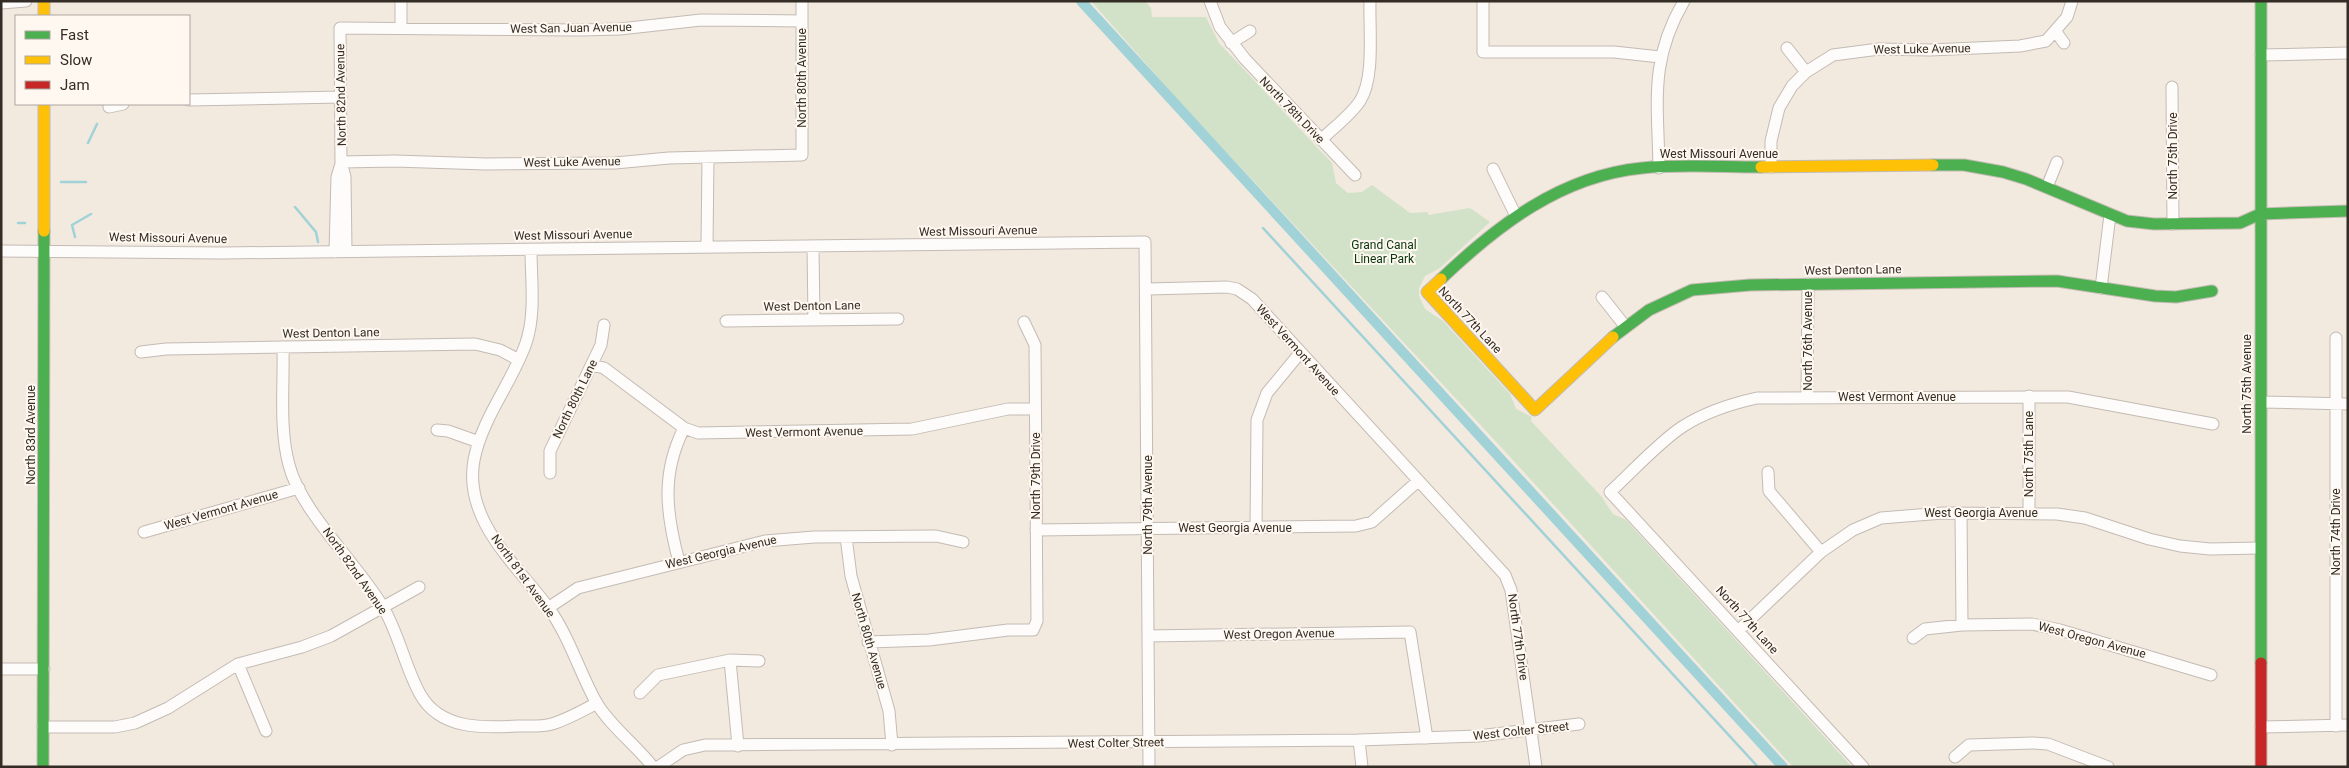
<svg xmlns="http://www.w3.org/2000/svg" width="2349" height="768" viewBox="0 0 2349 768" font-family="Roboto,sans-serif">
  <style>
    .green { fill: #d2e2c8 }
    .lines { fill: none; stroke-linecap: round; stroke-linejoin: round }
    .stream { stroke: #a0d2d7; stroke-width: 2.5 }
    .canal { stroke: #a0d2d7; stroke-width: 10 }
    .street-casing { stroke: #c3bbb4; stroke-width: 13 }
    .fast-casing { stroke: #c3bbb4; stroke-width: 13 }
    .slow-casing { stroke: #c3bbb4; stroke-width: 13 }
    .jam-casing { stroke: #c3bbb4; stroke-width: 13 }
    .street { stroke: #fdfcfa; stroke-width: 11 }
    .fast { stroke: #4caf50; stroke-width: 11 }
    .slow { stroke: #ffc107; stroke-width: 11 }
    .jam { stroke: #c62828; stroke-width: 11 }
    .labels { text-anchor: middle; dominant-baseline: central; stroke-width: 4; stroke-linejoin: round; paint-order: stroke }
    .street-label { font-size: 12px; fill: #332d26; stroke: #fff8f1 }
    .park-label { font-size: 12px; fill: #07350a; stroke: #fff8f1 }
  </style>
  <rect width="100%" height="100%" fill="#f2e9df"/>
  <path class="green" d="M1091 1H1145L1151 8 1152 17H1206L1219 43 1332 163 1336 183 1348 193 1362 192 1372 185 1410 213 1428 212V215L1470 208 1490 222 1440 268 1425 276 1419 288V296L1425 309 1443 321 1510 394 1516 409 1532 417 1531 421 1601 496 1613 514 1626 520 1852 767H1793L1501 447 1176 98Z"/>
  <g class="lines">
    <path class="stream" d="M88 143 97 124
      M61 182H86
      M295 207 316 232 318 242
      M18 223H25
      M1263 228 1758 767
      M75 237 72 225 91 214"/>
    <path class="canal" d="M1081 1 1783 767"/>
    <defs>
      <path id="street" d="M401 1V27
        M1210 1 1220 27 1245 59 1355 175
        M1483 1V52H1614L1660 57
        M1 3 26 1
        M2056 32 2064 43
        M1231 43 1250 31
        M1787 48 1806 72
        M2261 55 2348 53
        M2172 87 2173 224
        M189 100 341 97
        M109 107 123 104
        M1321 140C1333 128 1350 116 1360 101 1375 78 1369 29 1370 1
        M341 162 395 161 486 164 615 163 669 158 802 155V1
        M1771 167V141L1779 108 1792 86 1806 72 1833 55 1879 49 1930 50 2020 46 2046 41 2067 17 2072 1
        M1659 168C1658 102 1649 61 1684 1
        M1493 169 1515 214
        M2047 187 2057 162
        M707 246 708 157
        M813 246 814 320
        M531 249C531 280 536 313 526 343 512 383 482 418 474 460 463 520 516 564 548 607 569 636 579 671 596 702 610 726 636 745 653 767
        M1 251 223 253 1145 242 1149 767
        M346 251 345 177 341 162 340 28 581 30 620 29 701 20 802 21
        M335 252 337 177 341 164
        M2101 288 2110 215
        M1147 289 1227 287 1237 289 1252 299 1505 575 1511 590 1536 767
        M1602 297 1625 326
        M726 321 898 319
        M283 347C284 386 279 428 289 465 301 512 357 563 383 607 399 634 405 667 420 694 440 730 483 728 518 726 529 726 542 727 552 724 568 719 582 711 597 703
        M141 352 166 349 475 344 500 350 519 360
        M592 365 604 368 684 428 698 433 912 429 1008 409H1035
        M2029 396V513
        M1807 397 1808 284
        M2261 402 2348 404
        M437 430 448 431 479 442
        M1768 472 1769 491 1821 552
        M550 473V451L601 345 604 325
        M1961 513 1962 625
        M1256 528 1257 420 1267 393 1300 353
        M1036 530 1356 526 1372 522 1418 481
        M144 532 299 488
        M846 537 851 576 889 711 892 745
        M679 562C666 513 661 474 684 428
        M548 608 578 588 765 541 814 537 936 536 963 542
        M1738 631 1821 552 1853 530 1881 518 1943 513 2057 514 2085 518 2149 539 2180 546 2210 549 2260 548
        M1148 636 1410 632 1427 738
        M1913 638 1925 629 1962 625 2032 624 2060 630 2211 675
        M868 642 929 640 1008 630H1033L1037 621 1035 345 1024 322
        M730 660 738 746
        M238 664 266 731
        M1 669H44
        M640 693 658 675 730 660 759 661
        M2336 726V338
        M43 727H115L135 723 168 708 238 664 302 647 331 636 419 587
        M2261 727 2348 725
        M1359 740 1362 767
        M1955 757 1969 745 2033 743 2048 744 2108 767
        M658 767 683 750 705 745 1359 740 1478 736 1579 724
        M1863 767 1610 492C1632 472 1658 443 1682 427 1705 412 1730 404 1757 398L2068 397 2213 424"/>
      <path id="fast" d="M2261 1V663
        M1933 165H1964L2003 172 2026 179 2127 221 2154 224 2240 223 2260 214 2348 211
        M1441 279C1498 225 1561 176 1642 168 1681 164 1721 167 1761 167
        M1613 337 1649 310 1692 290 1750 285 2057 281 2155 296 2176 297 2212 291
        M43 767 44 231"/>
      <path id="slow" d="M44 1V16
        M1761 167 1933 165
        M44 231V104
        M1441 279 1427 292 1535 410 1613 337"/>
      <path id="jam" d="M2261 663V767"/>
    </defs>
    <use href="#street" class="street-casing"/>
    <use href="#fast" class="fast-casing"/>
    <use href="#slow" class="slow-casing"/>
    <use href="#jam" class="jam-casing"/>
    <use href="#street" class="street"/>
    <use href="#fast" class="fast"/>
    <use href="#slow" class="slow"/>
    <use href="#jam" class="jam"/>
  </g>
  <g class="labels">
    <g class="street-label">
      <text transform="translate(571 28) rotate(-1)">West San Juan Avenue</text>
      <text transform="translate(1922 49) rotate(-1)">West Luke Avenue</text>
      <text transform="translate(802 78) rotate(-90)">North 80th Avenue</text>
      <text transform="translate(341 95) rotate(-91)">North 82nd Avenue</text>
      <text transform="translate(1292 110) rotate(46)">North 78th Drive</text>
      <text x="1719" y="154">West Missouri Avenue</text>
      <text transform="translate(2173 156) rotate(-90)">North 75th Drive</text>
      <text transform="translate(572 162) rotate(-1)">West Luke Avenue</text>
      <text transform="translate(978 231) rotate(-1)">West Missouri Avenue</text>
      <text transform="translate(573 235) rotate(-1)">West Missouri Avenue</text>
      <text transform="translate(168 238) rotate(1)">West Missouri Avenue</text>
      <text transform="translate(1853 270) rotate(-1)">West Denton Lane</text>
      <text transform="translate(812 306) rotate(-1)">West Denton Lane</text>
      <text transform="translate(1470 320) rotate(47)">North 77th Lane</text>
      <text transform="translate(331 333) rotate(-1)">West Denton Lane</text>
      <text transform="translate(1808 341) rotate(-90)">North 76th Avenue</text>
      <text transform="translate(1298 350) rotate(48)">West Vermont Avenue</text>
      <text transform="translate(2247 384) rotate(-90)">North 75th Avenue</text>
      <text x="1897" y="397">West Vermont Avenue</text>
      <text transform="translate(575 399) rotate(-64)">North 80th Lane</text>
      <text transform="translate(804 432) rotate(-1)">West Vermont Avenue</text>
      <text transform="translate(31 435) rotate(-90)">North 83rd Avenue</text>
      <text transform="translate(2029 454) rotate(-90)">North 75th Lane</text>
      <text transform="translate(1036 476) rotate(-90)">North 79th Drive</text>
      <text transform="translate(1148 505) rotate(-90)">North 79th Avenue</text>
      <text transform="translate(221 510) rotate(-16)">West Vermont Avenue</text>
      <text x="1981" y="513">West Georgia Avenue</text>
      <text x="1235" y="528">West Georgia Avenue</text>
      <text transform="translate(2336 532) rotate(-90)">North 74th Drive</text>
      <text transform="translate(721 552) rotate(-13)">West Georgia Avenue</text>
      <text transform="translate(355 571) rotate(55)">North 82nd Avenue</text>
      <text transform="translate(523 576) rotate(54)">North 81st Avenue</text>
      <text transform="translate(1747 620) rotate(48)">North 77th Lane</text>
      <text transform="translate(1279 634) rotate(-1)">West Oregon Avenue</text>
      <text transform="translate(1518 637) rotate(82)">North 77th Drive</text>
      <text transform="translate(2092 640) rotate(15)">West Oregon Avenue</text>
      <text transform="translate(869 641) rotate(74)">North 80th Avenue</text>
      <text transform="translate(1521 731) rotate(-6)">West Colter Street</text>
      <text transform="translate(1116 743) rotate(-1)">West Colter Street</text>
    </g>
    <g class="park-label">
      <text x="1384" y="245">Grand Canal<tspan x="1384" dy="14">Linear Park</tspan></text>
    </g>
  </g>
  <rect width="2349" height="768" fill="none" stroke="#332d26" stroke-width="5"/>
  <rect x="15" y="15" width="175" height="90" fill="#fff8f1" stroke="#ada7a0"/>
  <rect x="25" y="31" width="25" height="8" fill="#4caf50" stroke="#ada7a0"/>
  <text x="60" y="40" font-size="15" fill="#332d26">Fast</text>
  <rect x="25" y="56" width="25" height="8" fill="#ffc107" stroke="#ada7a0"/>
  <text x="60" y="65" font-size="15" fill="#332d26">Slow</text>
  <rect x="25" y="81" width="25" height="8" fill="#c62828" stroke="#ada7a0"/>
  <text x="60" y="90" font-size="15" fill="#332d26">Jam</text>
</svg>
